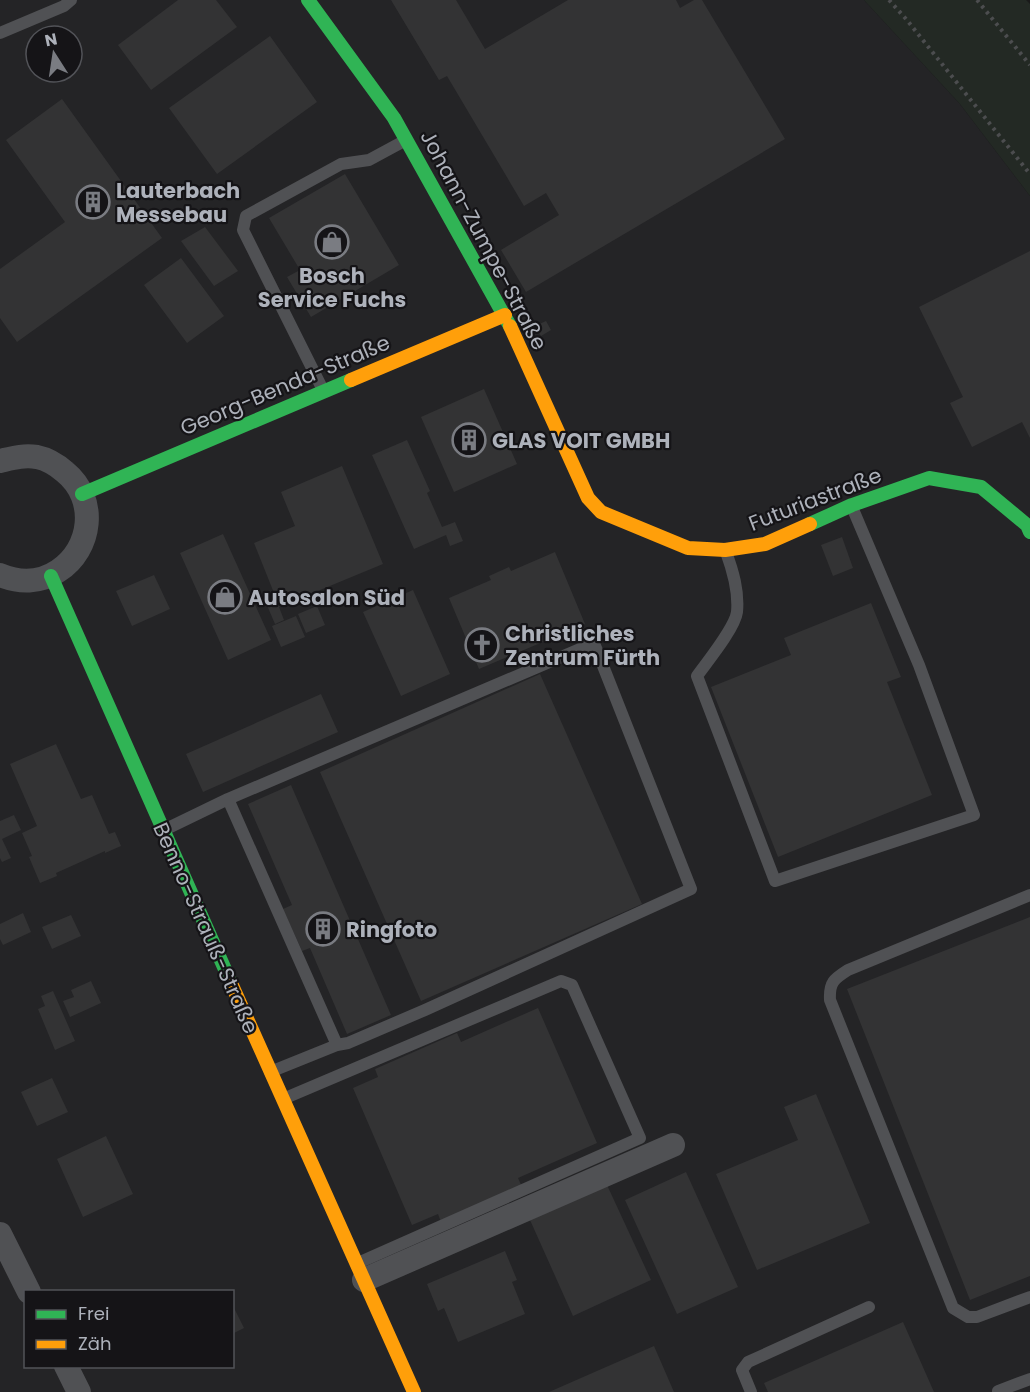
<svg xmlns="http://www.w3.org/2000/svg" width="1030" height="1392" viewBox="0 0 1030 1392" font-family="Poppins,sans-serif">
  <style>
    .built { fill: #242426; fill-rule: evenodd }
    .green { fill: #232924 }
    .building { fill: #333334 }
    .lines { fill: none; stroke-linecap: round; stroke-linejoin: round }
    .path { stroke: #4c4d4f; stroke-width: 4; stroke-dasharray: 3 4.5; stroke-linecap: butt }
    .lane { stroke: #505154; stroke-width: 12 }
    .street { stroke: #505154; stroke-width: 24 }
    .fast { stroke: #30b455; stroke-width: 14 }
    .slow { stroke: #ff9f0a; stroke-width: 14 }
    .labels { text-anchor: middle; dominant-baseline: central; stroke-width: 4.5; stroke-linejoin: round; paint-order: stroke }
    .poi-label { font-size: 21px; font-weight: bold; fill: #adb1ba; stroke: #151417; text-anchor: start }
    .street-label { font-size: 21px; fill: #adb1ba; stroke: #151417 }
  </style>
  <rect width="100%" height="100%" fill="#1a1a1a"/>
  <path class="built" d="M0 0H864L960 104 1030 196V1392H0ZM36 36H72V72H36ZM26 1292H232V1366H26Z"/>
  <path class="green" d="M864 0H1026L1030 4V196L960 104Z"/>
  <path class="building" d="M178 0H216L237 27 151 90 118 45Z
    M391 0H456L485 49 568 0H676L680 8 694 0H702L785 139 526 292 501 250 559 215 546 193 524 206 447 76 439 80Z
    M270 36 317 102 217 174 169 108Z
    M62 99 162 238 17 342 0 318V269L65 222 6 140Z
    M345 174 399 265 311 317 287 277 300 270 269 218Z
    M205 227 238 271 214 286 181 241Z
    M1030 251V438L1022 422 972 447 950 403 963 397 919 307Z
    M181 258 224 316 187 343 144 285Z
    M546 321 551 330 541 336 535 326Z
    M484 389 517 464 454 492 421 417Z
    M407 440 430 491 427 493 442 527 455 522 463 541 450 546 446 535 414 549 372 455Z
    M342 466 383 564 279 607 284 620 275 624 266 603 276 598 254 543 295 526 281 492Z
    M223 534 271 640 228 660 180 553Z
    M842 537 853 568 833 576 821 545Z
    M555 552 585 624 479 669 449 598 491 580 489 576 509 567 511 571Z
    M154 575 170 609 132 626 116 591Z
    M413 590 450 674 401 696 363 612Z
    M871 603 901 677 887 682 932 795 778 857 711 687 791 655 784 638Z
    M317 606 325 625 306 633 298 614Z
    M296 616 305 637 281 647 272 626Z
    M540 674 642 904 421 1001 320 772Z
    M321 694 338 732 203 792 186 754Z
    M56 744 81 799 92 795 109 834 115 832 121 846 105 853V851L56 873 57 876 40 883 29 857 32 856 22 833 37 826 10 764Z
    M291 785 391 1015 347 1034 310 948 302 951 283 909 292 905 248 804Z
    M14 815 21 830 2 839 11 858 2 862 0 858V821Z
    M23 913 31 932 3 945 0 939V924Z
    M71 915 81 936 52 949 42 927Z
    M1030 917V1276L970 1300 847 989Z
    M91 981 101 1003 70 1017 63 1001 74 997 71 990Z
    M53 991 75 1041 55 1050 38 1009 45 1006 41 996Z
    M538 1008 597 1143 518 1178 522 1187 441 1222 438 1214 412 1225 353 1088 378 1077 375 1069 457 1033 461 1042Z
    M52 1078 68 1112 37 1126 21 1092Z
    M816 1094 870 1223 757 1270 716 1174 798 1140 784 1107Z
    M106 1136 133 1194 83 1217 57 1159Z
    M686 1172 738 1287 677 1314 625 1200Z
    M607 1185 651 1280 573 1316 530 1220Z
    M505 1251 517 1280 512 1282 525 1314 458 1342 444 1308 438 1311 427 1284Z
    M232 1304 244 1328 232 1334Z
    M903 1322 934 1392H768L764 1383Z
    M654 1346 674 1392H549Z"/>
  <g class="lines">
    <path class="path" d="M889 0 906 19 1030 174
      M977 0 1030 65"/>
    <path class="lane" d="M0 33 64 6 71 0
      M323 390 243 230 246 216 341 164 369 160 406 140
      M726 552C733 571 739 591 737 612 735 628 707 662 697 676L775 881 974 815 919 665 852 507
      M228 799 594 643 691 889 425 1010 348 1043 337 1045
      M164 830 228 799 337 1045 270 1072
      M1030 895 848 970C834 979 829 982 830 1000L953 1308 968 1317H977L1030 1297
      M283 1099 561 981 572 985 640 1138 358 1263
      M998 1391 1030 1379
      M751 1392 742 1370 748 1362 869 1307"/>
    <path class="street" d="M0 461C13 458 23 455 37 457 47 459 57 465 65 472 98 499 92 549 58 571 40 583 19 583 0 575
      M0 1234 29 1292
      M364 1280 673 1145
      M66 1366 79 1392"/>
    <path class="fast" d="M308 0 394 118 510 326
      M82 494 351 380
      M810 524 852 505 929 478 981 487 1027 525 1030 532
      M51 576 231 983"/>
    <path class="slow" d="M510 326 588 498 601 512 688 548 725 550 765 544 810 524
      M351 380 505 315
      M231 983 414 1392"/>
  </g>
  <defs>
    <symbol id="building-ring" viewBox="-11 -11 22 22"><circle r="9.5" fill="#151417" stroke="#7a7c82" stroke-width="1.5"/><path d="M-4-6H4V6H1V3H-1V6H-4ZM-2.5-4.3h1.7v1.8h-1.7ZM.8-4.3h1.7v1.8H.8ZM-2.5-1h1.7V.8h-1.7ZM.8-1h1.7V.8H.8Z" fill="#7a7c82"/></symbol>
    <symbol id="shop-ring" viewBox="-11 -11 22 22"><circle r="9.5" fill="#151417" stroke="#7a7c82" stroke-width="1.5"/><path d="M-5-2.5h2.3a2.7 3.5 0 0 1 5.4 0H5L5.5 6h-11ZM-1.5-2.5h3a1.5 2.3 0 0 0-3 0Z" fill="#7a7c82"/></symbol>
    <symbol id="church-ring" viewBox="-11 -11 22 22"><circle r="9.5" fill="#151417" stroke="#7a7c82" stroke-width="1.5"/><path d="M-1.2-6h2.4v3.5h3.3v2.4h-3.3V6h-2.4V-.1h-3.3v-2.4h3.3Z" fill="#7a7c82"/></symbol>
  </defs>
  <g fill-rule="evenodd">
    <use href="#building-ring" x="74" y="183" width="38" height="38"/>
    <use href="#shop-ring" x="313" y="223" width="38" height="38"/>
    <use href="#building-ring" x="450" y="421" width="38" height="38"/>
    <use href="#shop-ring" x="206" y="578" width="38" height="38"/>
    <use href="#church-ring" x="463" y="626" width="38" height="38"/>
    <use href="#building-ring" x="304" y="910" width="38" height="38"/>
  </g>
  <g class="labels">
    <g class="poi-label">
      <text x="116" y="190">Lauterbach<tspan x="116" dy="24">Messebau</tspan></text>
      <text x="332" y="275" text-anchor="middle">Bosch<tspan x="332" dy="24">Service Fuchs</tspan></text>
      <text x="492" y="440">GLAS VOIT GMBH</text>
      <text x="248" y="597">Autosalon Süd</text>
      <text x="505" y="633">Christliches<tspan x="505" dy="24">Zentrum Fürth</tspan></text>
      <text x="346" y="929">Ringfoto</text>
    </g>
    <g class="street-label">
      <text transform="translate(484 240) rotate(62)">Johann-Zumpe-Straße</text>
      <text transform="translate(285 385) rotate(-23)">Georg-Benda-Straße</text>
      <text transform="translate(815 499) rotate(-21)">Futuriastraße</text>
      <text transform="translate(206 928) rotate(66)">Benno-Strauß-Straße</text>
    </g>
  </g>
  <rect x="24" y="1290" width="210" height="78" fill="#151417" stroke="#525358" stroke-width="1.5"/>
  <rect x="36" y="1310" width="30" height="9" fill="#30b455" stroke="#525358" stroke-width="1.5"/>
  <text x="78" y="1320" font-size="18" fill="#adb1ba">Frei</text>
  <rect x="36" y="1340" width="30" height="9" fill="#ff9f0a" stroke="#525358" stroke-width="1.5"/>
  <text x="78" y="1350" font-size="18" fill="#adb1ba">Zäh</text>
  <g transform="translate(54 54) rotate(348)"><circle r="28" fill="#151417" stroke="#525358" stroke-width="1.5"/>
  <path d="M0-4.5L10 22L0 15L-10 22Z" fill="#7a7c82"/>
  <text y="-9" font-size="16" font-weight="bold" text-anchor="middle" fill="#adb1ba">N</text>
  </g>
</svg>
